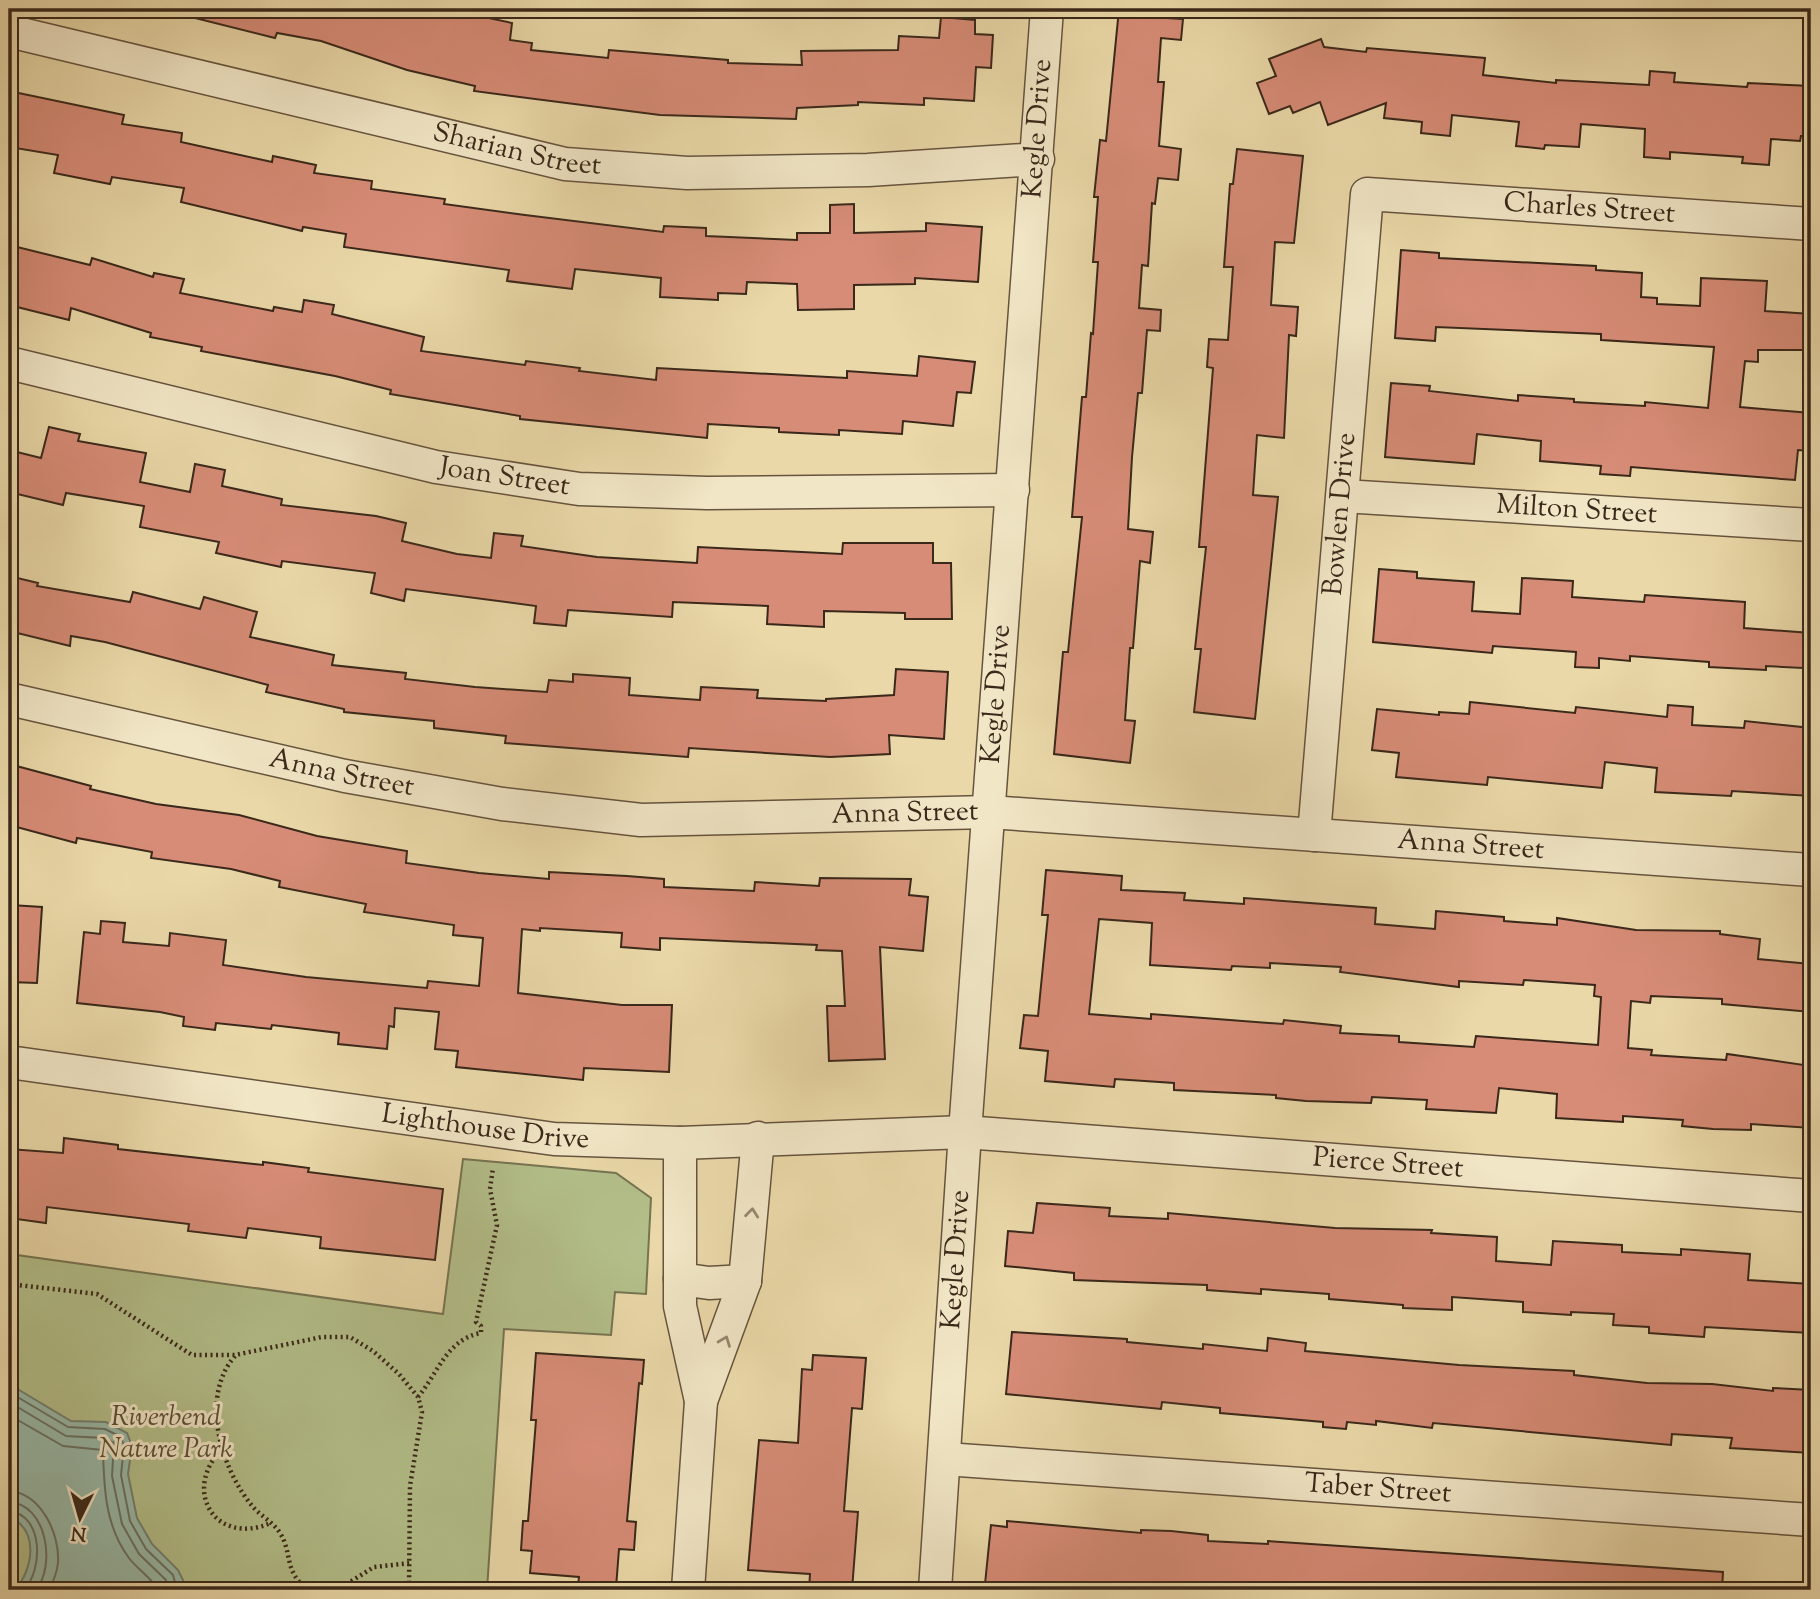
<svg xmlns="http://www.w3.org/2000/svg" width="1820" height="1599" viewBox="0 0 1820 1599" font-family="'Sorts Mill Goudy',serif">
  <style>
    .green { fill: #b3bf8a; stroke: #767452; stroke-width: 2 }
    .water { fill: #98baa9; stroke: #728070; stroke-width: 2 }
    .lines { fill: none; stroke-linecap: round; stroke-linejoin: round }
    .shore { stroke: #697162; stroke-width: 2 }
    .building { fill: #d78c77; stroke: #3a281a; stroke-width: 2; fill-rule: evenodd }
    .minor-casing { stroke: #66543e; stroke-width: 35 }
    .path { stroke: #3a281a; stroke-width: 4.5; stroke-dasharray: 2 3.5; stroke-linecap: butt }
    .minor { stroke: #f1e6c6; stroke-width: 32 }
    .oneway { stroke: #968770 }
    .labels { text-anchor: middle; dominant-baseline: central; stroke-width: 6; stroke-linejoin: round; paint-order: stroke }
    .street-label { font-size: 28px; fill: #3a281a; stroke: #f1e6c6 }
    .park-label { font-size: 28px; font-style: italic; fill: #584e36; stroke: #f1e6c6 }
  </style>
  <rect width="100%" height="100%" fill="#ead8a8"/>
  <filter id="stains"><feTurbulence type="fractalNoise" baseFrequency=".00286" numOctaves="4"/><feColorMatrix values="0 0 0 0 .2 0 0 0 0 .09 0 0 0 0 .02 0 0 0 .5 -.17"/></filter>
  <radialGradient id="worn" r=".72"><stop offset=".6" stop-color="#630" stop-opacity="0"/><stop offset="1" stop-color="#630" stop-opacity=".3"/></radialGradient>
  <path class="green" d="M463 1159 616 1173 651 1198 646 1294 615 1292 611 1335 504 1329 487 1590H9V1254L443 1314Z"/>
  <path class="water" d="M9 1384 71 1421 106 1422 127 1433 132 1446 128 1474 137 1518 152 1544 178 1570 183 1580V1590H15C33 1569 40 1530 9 1517Z"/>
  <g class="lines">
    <path class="shore" d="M9 1392 68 1427 105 1429 121 1437 124 1446 121 1475 130 1521 146 1549 173 1575 177 1590
      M9 1402 66 1436 104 1438 114 1443 112 1476 122 1524 139 1554 166 1580 168 1590
      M9 1415 63 1446 103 1450C104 1488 105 1526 129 1558 137 1569 153 1579 158 1590
      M9 1491C41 1493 60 1534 58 1563 57 1572 53 1582 49 1590
      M9 1502C47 1504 56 1565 36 1590
      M9 1511C44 1515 43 1570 24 1590"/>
  </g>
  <path class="building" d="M192 9H446L512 23 510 40 532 43 531 50 608 58 609 50 728 60V63L802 65 801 51 898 50 899 36 939 38 941 17 975 20V34L993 35 991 68 976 67 974 101 924 98V105L858 102V105L797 108 796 119 660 115 474 91 475 86 407 70 321 41 277 33 275 38 191 17Z
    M1119 9H1169L1168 18 1183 19 1181 40 1161 38 1158 82H1164L1159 146 1181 149 1178 180 1158 178 1155 204 1152 203 1148 266 1142 265 1139 308 1161 310 1160 331 1147 330 1142 393H1138L1132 457 1128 529 1153 532 1150 563 1140 561 1133 648H1130L1125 720 1135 721 1130 763 1054 754 1063 652H1068L1082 517H1072L1082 397H1086L1091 333 1093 334 1098 262H1093L1098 197H1094L1100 140 1106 141Z
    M1321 39 1324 47 1366 52 1367 48 1485 58 1483 75 1556 83V80L1649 85 1650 71 1675 73 1674 82 1747 87 1748 83 1811 86V136H1801L1800 141 1771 139 1769 165 1742 163 1743 157 1670 152V159L1644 157 1645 129 1581 124 1579 147 1545 145 1544 149 1516 146 1519 122 1452 115 1450 136 1421 133 1422 122 1384 118 1386 103 1328 125 1320 102 1293 113 1290 106 1269 114 1257 83 1276 76 1269 59Z
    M9 91 124 115 122 124 182 133 181 142 272 162 273 156 316 165 314 173 372 181 371 189 445 199 444 204 525 215 663 232 664 226 706 228V236L797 240V233H830V205L854 204V233L926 231V223L982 227 978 282 915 278V284L854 285V309L798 310 797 284 747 282 746 294 718 293V300L660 297 661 278 575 269 572 289 507 281 509 270 344 247 346 234 303 227 302 231 181 202 184 188 112 177 110 184 54 173 58 155 9 147Z
    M1237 149 1303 156 1294 243 1275 242 1271 305 1298 307 1296 336 1289 335 1284 438 1257 435 1253 495 1278 497 1255 719 1194 712 1201 649H1195L1206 547H1199L1213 368 1207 367 1209 339 1228 340 1233 267H1224L1230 184H1233Z
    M9 245 90 265 92 258 153 277 154 273 184 279 180 293 273 311 274 307 302 312 304 300 334 305 332 314 424 337 421 351 525 365 526 361 580 368 579 371 656 380 657 368 847 378V371L917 376 919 356 975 362 971 393 957 392 953 426 903 421 902 434 839 430V435L779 432V428L708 424 707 438 520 419V416L390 394 391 390 335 376 201 351 202 347 150 337 151 333 71 308 69 320 13 306 15 299 9 298Z
    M1401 250 1439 253V258L1596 266V270L1642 273 1641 297 1657 298V304L1700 306 1701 278 1767 281 1765 311 1811 314V350H1758V362L1745 361 1740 407 1811 413V451L1798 450 1795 480 1631 467 1630 476 1600 474 1601 466 1540 461 1541 441 1477 434 1474 464 1385 457 1391 383 1430 386 1429 391 1518 401V395L1574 399V402L1645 406V402L1708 408 1714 347 1601 340V334L1436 327 1435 341 1395 338Z
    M49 427 80 434 78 441 146 453 140 482 190 492 195 464 225 470 222 486 282 499 281 505 376 516 406 523 402 541 457 554 491 558 494 533 523 536 521 546 597 557 697 563 698 547 842 554 843 543H933V563H951L952 619H905V613L824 611V627L767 624 768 606 673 602 672 617 568 610 566 626 534 623 536 606 406 589 404 601 371 593 375 573 282 561 281 567 216 553 219 542 140 527 144 506 66 493 63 505 9 492V450L41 458Z
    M1379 569 1417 572V578L1474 582 1472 611 1520 614 1522 578 1573 581 1572 597 1644 602 1645 595 1745 602 1744 628 1811 633V657H1804L1803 668 1766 666V670L1709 667V662L1630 656V661L1599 658V668L1575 667 1576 652 1493 646 1492 653 1373 642Z
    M9 576 38 583 37 586 130 602 133 592 200 609 204 597 257 612 250 637 334 655 332 665 406 673 405 679 475 687 547 692 549 680 573 682V674L630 678 629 695 700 700 701 687 758 690 757 698 826 701V699L894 695 896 669 948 672 944 739 889 735 890 754 830 757 689 748 688 757 505 743 506 736 434 728V721L344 712V709L266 692 268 685 105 642 71 636 70 646 9 631Z
    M1470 702 1575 713 1576 707 1667 717 1668 705 1693 707 1692 725 1744 728 1745 721 1811 728V796L1732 791 1731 796 1655 792 1657 768 1605 762 1602 788 1488 777 1487 785 1396 777 1399 753 1372 750 1377 709 1439 715V712L1469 714Z
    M9 764 91 786 90 789 156 804 239 815 317 836 407 851 406 863 479 873 549 879V872L627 876 664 879V887L754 891 755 882 819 886 820 878 911 879 909 895 928 897 923 951 880 947 885 1059 829 1061 827 1006H845L842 951 816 950 817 945 660 938V950L621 947 622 933 540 928V931L522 929 518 993 622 1005H672L669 1072 584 1068 583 1080 456 1067 458 1051 435 1049 439 1012 395 1008 394 1027 389 1026 387 1049 338 1044 339 1033 272 1025 271 1029 216 1023 215 1030 183 1026 184 1017 160 1012 77 1003 84 932 100 934 101 921 125 923 123 942 169 946 170 933 226 940 223 965 306 977 427 988 428 981 479 986 483 938 453 935 454 925 364 912 366 904 279 887 280 881 231 869 151 858 152 852 77 838 76 843 9 825Z
    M1046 870 1122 876 1121 890 1185 893 1184 900 1244 904V898L1376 908 1375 924 1435 929 1436 911 1504 917V921L1557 925V918L1636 930 1720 931V934L1760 939 1758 959 1811 964V1012L1722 1004V999L1651 996 1650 1003 1631 1001 1628 1048 1652 1050 1651 1055 1726 1060 1727 1054 1811 1066V1128L1751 1124V1130L1713 1129 1682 1126 1683 1120 1623 1116V1122L1556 1118 1557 1094 1499 1088 1496 1113 1426 1109 1427 1100 1372 1097 1371 1103 1306 1101 1276 1098V1095L1174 1090V1083L1115 1079 1114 1087 1045 1081 1048 1051 1020 1048 1024 1015 1038 1016 1048 915H1042ZM1099 919 1152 923 1150 965 1231 970 1232 966 1270 968V963L1341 967 1340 972 1459 987V981L1523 985 1524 980 1595 985 1594 996 1601 997 1598 1045 1476 1036 1474 1047 1399 1042V1036L1340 1033 1341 1026 1284 1020 1283 1024 1151 1014V1019L1089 1014Z
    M10 905 42 907 37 983 9 982Z
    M64 1138 118 1145V1149L263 1165V1162L309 1168 308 1172 443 1189 435 1260 320 1248 321 1237 248 1228 246 1238 188 1231 189 1224 47 1207 46 1223 9 1218V1149L63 1153Z
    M1037 1203 1110 1208 1109 1216 1168 1219V1213L1335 1228 1432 1230 1431 1233 1497 1237 1496 1261 1551 1265 1553 1241 1622 1245V1252L1681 1255V1249L1750 1254 1748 1280 1811 1284V1333L1705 1327 1704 1337 1649 1333V1327L1613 1325 1614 1314 1571 1312V1315L1523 1312V1302L1452 1297V1310L1403 1308V1305L1329 1299V1294L1261 1289V1294L1207 1290V1285L1074 1280V1273L1005 1266 1008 1231 1033 1233Z
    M1012 1332 1127 1339V1342L1203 1349V1344L1267 1351 1268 1338 1306 1343 1305 1351 1459 1365 1574 1371V1375L1647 1383 1712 1384 1773 1391V1388L1811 1390V1453L1730 1448 1732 1438 1672 1434 1671 1445 1433 1423 1432 1428 1376 1421V1425L1347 1422 1346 1429 1323 1427V1422L1220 1413V1408L1162 1402 1161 1409 1006 1394Z
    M536 1353 644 1360 642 1384 639 1383 627 1521 636 1522 634 1550 619 1549 616 1588 578 1585 579 1577 530 1573 532 1551 521 1550 523 1521H528L536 1420H531Z
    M813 1355 866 1358 862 1409 852 1408 844 1511 858 1512 852 1590H809L810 1574 748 1570 759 1440 798 1443 802 1369 812 1370Z
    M1007 1521 1141 1533V1530L1171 1531 1208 1535V1541L1268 1544V1541L1723 1572 1722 1590H1049L985 1584 991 1525 1007 1527Z"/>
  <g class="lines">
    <defs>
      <g id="minor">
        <path id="s1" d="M9 31 565 164 687 173 868 170 1038 159"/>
        <path id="s2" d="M9 363 436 467 579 489 707 493 1013 490"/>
        <path id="s3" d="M1343 496 1811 525"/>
        <path id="s4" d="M9 699 345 776 502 804 641 820 990 812 1811 870"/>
        <path id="s5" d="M1314 835 1367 194 1811 224"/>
        <path id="s6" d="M9 1062 554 1139 680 1143 965 1132 1811 1196"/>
        <path d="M680 1143V1306L701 1401 688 1590"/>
        <path d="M680 1279 709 1283 745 1281"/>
        <path d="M701 1401 745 1281 758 1138"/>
        <path id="s7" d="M945 1459 1811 1520"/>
        <path id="s8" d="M935 1590 965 1132 1047 9"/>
      </g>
    </defs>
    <use href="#minor" class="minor-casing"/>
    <path class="path" d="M9 1284 97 1294 192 1355H235L322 1337H350L373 1351 399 1374 418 1397 422 1412 410 1486 409 1590
      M235 1356C199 1397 221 1469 253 1507 261 1516 273 1522 280 1533 293 1554 283 1569 307 1590
      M418 1397C438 1373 447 1339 481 1333V1326L476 1322 497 1225 490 1189 493 1168
      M223 1448C181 1489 214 1547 271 1523
      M337 1590 374 1567 411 1563"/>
    <use href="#minor" class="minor"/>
  </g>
  <defs><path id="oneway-chevron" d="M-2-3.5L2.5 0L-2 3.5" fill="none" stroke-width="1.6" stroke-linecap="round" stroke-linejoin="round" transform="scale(1.75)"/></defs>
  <g class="oneway">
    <use href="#oneway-chevron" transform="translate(752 1213) rotate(-84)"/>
    <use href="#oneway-chevron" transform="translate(725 1341) rotate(-69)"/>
  </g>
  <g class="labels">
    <g class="street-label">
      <text stroke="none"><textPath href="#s8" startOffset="1465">Kegle Drive</textPath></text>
      <text stroke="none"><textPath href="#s1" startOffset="522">Sharian Street</textPath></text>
      <text stroke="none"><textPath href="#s5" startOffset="866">Charles Street</textPath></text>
      <text stroke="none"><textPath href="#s2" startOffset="509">Joan Street</textPath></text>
      <text stroke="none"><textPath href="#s3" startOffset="234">Milton Street</textPath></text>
      <text stroke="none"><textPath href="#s5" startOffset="322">Bowlen Drive</textPath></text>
      <text stroke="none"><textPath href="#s8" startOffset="898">Kegle Drive</textPath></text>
      <text stroke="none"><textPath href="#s4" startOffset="341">Anna Street</textPath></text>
      <text stroke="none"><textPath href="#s4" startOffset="908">Anna Street</textPath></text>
      <text stroke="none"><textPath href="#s4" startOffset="1475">Anna Street</textPath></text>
      <text stroke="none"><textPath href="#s6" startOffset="481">Lighthouse Drive</textPath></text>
      <text stroke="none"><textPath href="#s6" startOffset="1386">Pierce Street</textPath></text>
      <text stroke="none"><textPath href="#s8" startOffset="331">Kegle Drive</textPath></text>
      <text stroke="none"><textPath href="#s7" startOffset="434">Taber Street</textPath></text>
    </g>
    <g class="park-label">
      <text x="166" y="1418">Riverbend<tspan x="166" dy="32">Nature Park</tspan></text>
    </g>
  </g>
  <rect width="1820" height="1599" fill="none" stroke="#ead8a8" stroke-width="35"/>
  <rect x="10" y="10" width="1799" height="1578" fill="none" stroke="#3a281a" stroke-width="3.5"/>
  <rect x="18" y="18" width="1785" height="1564" fill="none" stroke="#3a281a" stroke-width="2"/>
  <g transform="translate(80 1518) rotate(185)" stroke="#f1e6c6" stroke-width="5" paint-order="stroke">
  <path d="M0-5L12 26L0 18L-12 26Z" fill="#3a281a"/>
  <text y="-10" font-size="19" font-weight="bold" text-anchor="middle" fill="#3a281a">N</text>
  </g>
  <rect width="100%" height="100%" filter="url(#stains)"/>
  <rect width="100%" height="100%" fill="url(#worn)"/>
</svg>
